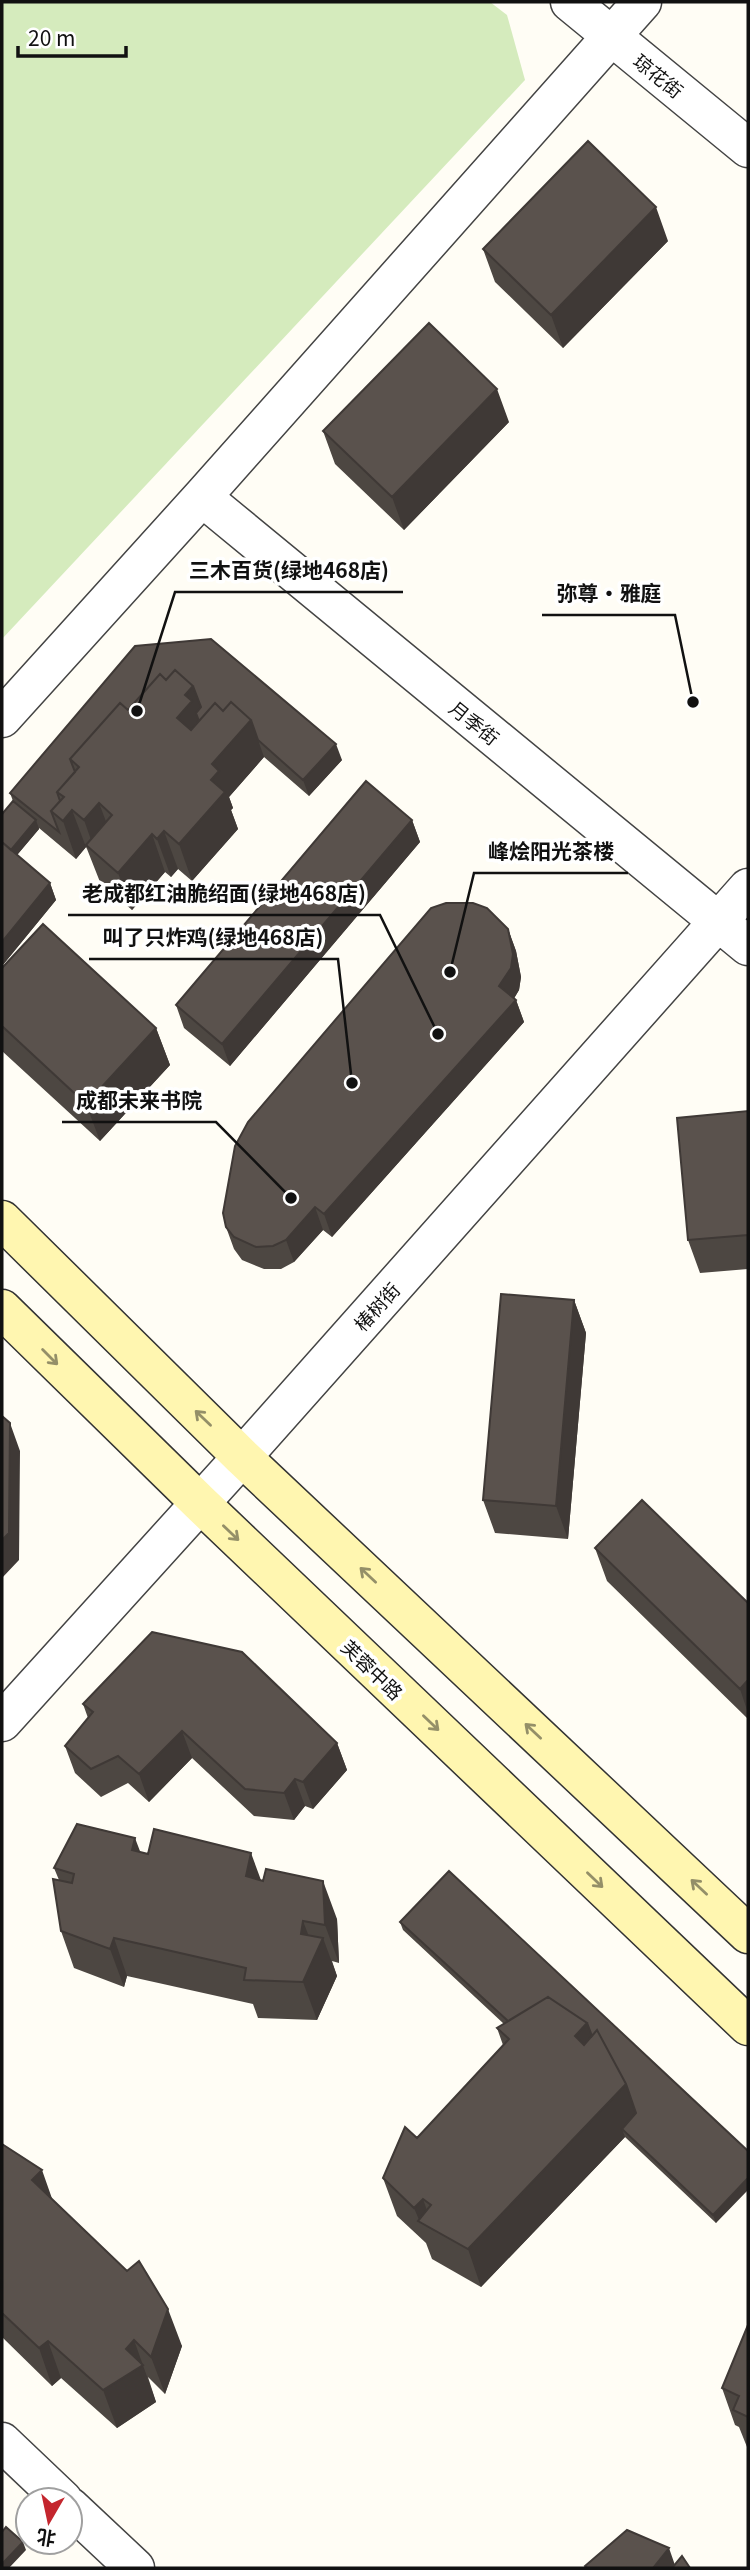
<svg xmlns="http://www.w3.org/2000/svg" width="750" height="2570" viewBox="0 0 750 2570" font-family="Georgia,'Noto Sans SC',serif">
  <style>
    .green { fill: #d5ebbd }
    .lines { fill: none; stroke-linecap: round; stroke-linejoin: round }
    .minor-casing { stroke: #444; stroke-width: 41 }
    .secondary-casing { stroke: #333; stroke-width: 41 }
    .minor { stroke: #fff; stroke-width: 38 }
    .secondary { stroke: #fff6b0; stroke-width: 38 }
    .wall { fill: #4d4742 }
    .shaded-wall { fill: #3f3936 }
    .building { fill: #5a524d; stroke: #3f3936; stroke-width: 2 }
    .oneway { stroke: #948f68 }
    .labels { text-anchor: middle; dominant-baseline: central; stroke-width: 7; stroke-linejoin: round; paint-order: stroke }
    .street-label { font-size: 19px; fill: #111; stroke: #fff }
    .leader { fill: none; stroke: #111; stroke-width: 2.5 }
    .callout-dot { fill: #111; stroke: #fff; stroke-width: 2.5 }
    .callout-label { font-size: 21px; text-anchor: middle; font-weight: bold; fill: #111; stroke: #fff; stroke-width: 7; stroke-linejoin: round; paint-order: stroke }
  </style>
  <rect width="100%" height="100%" fill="#fffdf5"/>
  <path class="green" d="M2 2H490L507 15 525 80 2 639Z"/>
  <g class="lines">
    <defs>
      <path id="minor" d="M570 2 748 148
        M202 497 748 946
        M2 718 202 497 642 2
        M2 1722 242 1457 748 888
        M2 2442 63 2500
        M70 2507 135 2568"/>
      <path id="secondary" d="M2 1220 242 1457 748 1934
        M2 1309 200 1503 748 2026"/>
    </defs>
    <use href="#minor" class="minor-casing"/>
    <use href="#secondary" class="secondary-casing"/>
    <use href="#minor" class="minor"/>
    <use href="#secondary" class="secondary"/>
  </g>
  <path class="wall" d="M668 241 563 348 495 282 483 249Z
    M509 422 404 530 335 464 323 431Z
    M135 646 342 760 309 796 264 757 229 797 233 808 231 810 238 829 192 881 178 869 171 877 165 872 132 910 100 882 87 849 86 847 76 859 39 828V829L17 855 50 883 56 900 2 966 13 801 10 793Z
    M412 820 420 842 230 1066 184 1028 176 1005Z
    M508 929 516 951 521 977 519 990 514 998 516 1000 524 1022 332 1237 323 1230 294 1262 281 1269H264L242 1260 234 1249 226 1227Z
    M2 968 156 1028 170 1065 100 1141 2 1051Z
    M748 1111V1269L700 1273 688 1240Z
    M574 1300 586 1333 568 1539 495 1533 483 1500Z
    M595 1548 748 1603V1719L607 1581Z
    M83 1704 337 1743 347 1770 313 1809 305 1806 294 1820 254 1816 192 1758 149 1802 128 1783 101 1797 75 1773 65 1746 88 1718Z
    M140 1852 261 1880 337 1919 339 1963 332 1961 337 1976 317 2020 258 2018 253 2004 127 1976 124 1987 74 1968 61 1931 59 1880 54 1868Z
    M400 1922 748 2151 716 2223 625 2137 481 2287 432 2259 426 2243 397 2216 383 2178 417 2138 503 2045 497 2028 504 2024 403 1930Z
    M2 2144 52 2199 182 2346 165 2394 148 2377 156 2402 117 2428 61 2378 52 2386 2 2337Z
    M748 2325V2448L747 2447 739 2427 735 2425 722 2388Z"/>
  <path class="shaded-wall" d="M656 207 668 241 563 348 551 315Z
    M497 389 509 422 404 530 392 497Z
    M193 686 207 723 196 749 177 718 185 695Z
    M251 720 264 757 229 797 233 808 231 810 238 829 192 881 179 844 211 780 212 764Z
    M336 744 342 760 309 796 303 780Z
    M99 803 113 840 96 854 84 820Z
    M72 810 86 847 76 859 63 821Z
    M36 820 39 829 12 861 9 853Z
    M412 820 420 842 230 1066 222 1044Z
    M164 831 178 869 171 877 157 839Z
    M152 834 165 872 132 910 118 873Z
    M50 883 56 900 2 966V942Z
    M508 929 516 951 521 977 519 990 508 1009 499 986Z
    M516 1000 524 1022 332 1237 324 1214Z
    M156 1028 170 1065 100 1141 86 1104Z
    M315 1207 323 1230 294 1262 286 1240Z
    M574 1300 586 1333 568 1539 556 1506Z
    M10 1423 20 1451 19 1560 2 1578V1540Z
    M748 1680V1713L740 1689Z
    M182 1731 192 1758 149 1802 139 1774Z
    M337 1743 347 1770 313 1809 303 1782Z
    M295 1779 305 1806 294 1820 284 1793Z
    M135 1838 149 1875 132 1850Z
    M251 1853 265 1891 246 1876Z
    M323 1881 337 1919 339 1963 325 1925Z
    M303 1921 316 1955 323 1938 337 1976 317 2020 303 1982 301 1934Z
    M114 1938 127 1976 124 1987 110 1949Z
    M587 2023 601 2060 591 2070 575 2036Z
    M626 2084 639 2122 622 2129 625 2137 481 2287 468 2249Z
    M42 2170 55 2207 32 2180Z
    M748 2178V2190L716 2223 713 2215Z
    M423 2199 434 2231 420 2222 414 2208Z
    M168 2309 182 2346 165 2394 151 2357Z
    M134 2340 156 2402 117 2428 103 2390 126 2349Z
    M48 2341 61 2378 52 2386 39 2348Z
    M23 2542 26 2550 9 2568H2V2564Z
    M669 2548 676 2568H653Z"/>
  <path class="building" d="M588 141 656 207 551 315 483 249Z
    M429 323 497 389 392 497 323 431Z
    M211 639 336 744 303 780 258 740 251 720 231 702 223 711 215 703 199 721 196 713 201 707 193 686 175 670 166 680 160 674 128 710 120 703 70 759 75 772 57 792 60 801 51 811 59 832 10 793 135 646Z
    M175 670 193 686 185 695 192 701 177 718 191 730 215 703 223 711 231 702 251 720 212 764 219 771 211 780 225 792 179 844 164 831 157 839 152 834 118 873 86 845 112 815 99 803 84 820 72 810 63 821 51 811 64 797 57 792 79 767 70 759 120 703 128 710 160 674 166 680Z
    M366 781 412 820 222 1044 176 1005Z
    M13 801 36 820 11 850 2 842V814Z
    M2 842 50 883 2 942Z
    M446 903H473L487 908 508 929 513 954 511 968 499 986 516 1000 324 1214 315 1207 286 1240 273 1246 256 1247 234 1237 226 1227 223 1213 235 1146 248 1122 431 908Z
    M43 924 156 1028 86 1104 2 1026V968Z
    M748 1111V1235L688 1240 677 1118Z
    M501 1294 574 1300 556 1506 483 1500Z
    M2 1416 10 1423 9 1533 2 1540Z
    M642 1500 748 1603V1680L740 1689 595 1548Z
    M152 1632 242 1652 337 1743 303 1782 295 1779 284 1793 245 1789 182 1731 139 1774 118 1756 91 1769 65 1746 93 1712 83 1704Z
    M77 1824 135 1838 132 1850 148 1854 154 1829 251 1853 246 1876 263 1881 266 1869 323 1881 325 1925 303 1921 301 1934 323 1938 303 1982 244 1980 246 1968 114 1938 110 1949 61 1931 53 1879 72 1883 74 1874 54 1868Z
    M449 1871 748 2151V2178L713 2215 622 2129 636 2113 626 2084 597 2030 592 2036 587 2023 548 1997 508 2021 400 1922Z
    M548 1997 587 2023 575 2036 584 2045 597 2030 626 2084 468 2249 418 2221 431 2205 423 2199 414 2208 383 2178 405 2127 417 2138 509 2039 497 2028Z
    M2 2144 42 2170 32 2180 127 2271 139 2261 168 2309 151 2357 134 2340 126 2349 143 2365 103 2390 48 2341 39 2348 2 2313Z
    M748 2325V2417L733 2410 739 2396 722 2388Z
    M6 2527 23 2542 2 2564V2532Z
    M627 2530 669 2548 653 2568H587L585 2566Z
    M682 2556 690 2568H672Z"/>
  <defs><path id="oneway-shaft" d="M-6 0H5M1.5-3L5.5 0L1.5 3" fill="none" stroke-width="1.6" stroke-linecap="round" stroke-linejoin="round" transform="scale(1.75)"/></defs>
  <g class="oneway">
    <use href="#oneway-shaft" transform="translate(50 1357) rotate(45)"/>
    <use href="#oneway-shaft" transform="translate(203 1418) rotate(-136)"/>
    <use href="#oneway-shaft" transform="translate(231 1533) rotate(44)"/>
    <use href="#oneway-shaft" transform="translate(368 1575) rotate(-137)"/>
    <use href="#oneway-shaft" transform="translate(431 1723) rotate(44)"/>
    <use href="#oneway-shaft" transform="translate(533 1731) rotate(-137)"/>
    <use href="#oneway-shaft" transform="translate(595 1880) rotate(44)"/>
    <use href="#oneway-shaft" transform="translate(699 1887) rotate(-137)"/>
  </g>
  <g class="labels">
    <g class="street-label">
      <text transform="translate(659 75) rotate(39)">琼花街</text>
      <text transform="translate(475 722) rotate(39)">月季街</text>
      <text transform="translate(376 1306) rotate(-48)">椿树街</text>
      <text transform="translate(373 1669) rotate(44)">芙蓉中路</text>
    </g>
  </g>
  <path class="leader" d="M137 711L175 592H403M693 702L675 615H542M450 972L474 873H628M438 1034L380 915H68M352 1083L338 959H89M291 1198L216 1122H62"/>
  <g class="callout-dot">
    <circle cx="137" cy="711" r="7"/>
    <circle cx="693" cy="702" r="7"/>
    <circle cx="450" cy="972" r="7"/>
    <circle cx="438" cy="1034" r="7"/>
    <circle cx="352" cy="1083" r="7"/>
    <circle cx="291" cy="1198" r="7"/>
  </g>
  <g class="callout-label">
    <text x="289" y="578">三木百货(绿地468店)</text>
    <text x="609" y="601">弥尊·雅庭</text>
    <text x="551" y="859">峰烩阳光茶楼</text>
    <text x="224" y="901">老成都红油脆绍面(绿地468店)</text>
    <text x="213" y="945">叫了只炸鸡(绿地468店)</text>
    <text x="139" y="1108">成都未来书院</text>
  </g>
  <rect width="750" height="2570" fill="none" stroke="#111111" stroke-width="7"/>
  <g transform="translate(49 2521) rotate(189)"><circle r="33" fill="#ffffff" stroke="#a0a0a0" stroke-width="2"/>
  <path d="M0-5L12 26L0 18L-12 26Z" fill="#c4262e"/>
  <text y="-10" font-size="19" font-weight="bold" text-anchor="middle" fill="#111111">北</text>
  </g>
  <path d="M18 46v10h108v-10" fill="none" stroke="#111111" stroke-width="3.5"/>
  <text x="28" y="46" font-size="21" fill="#111111" stroke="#ffffff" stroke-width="5" paint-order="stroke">20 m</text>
</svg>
